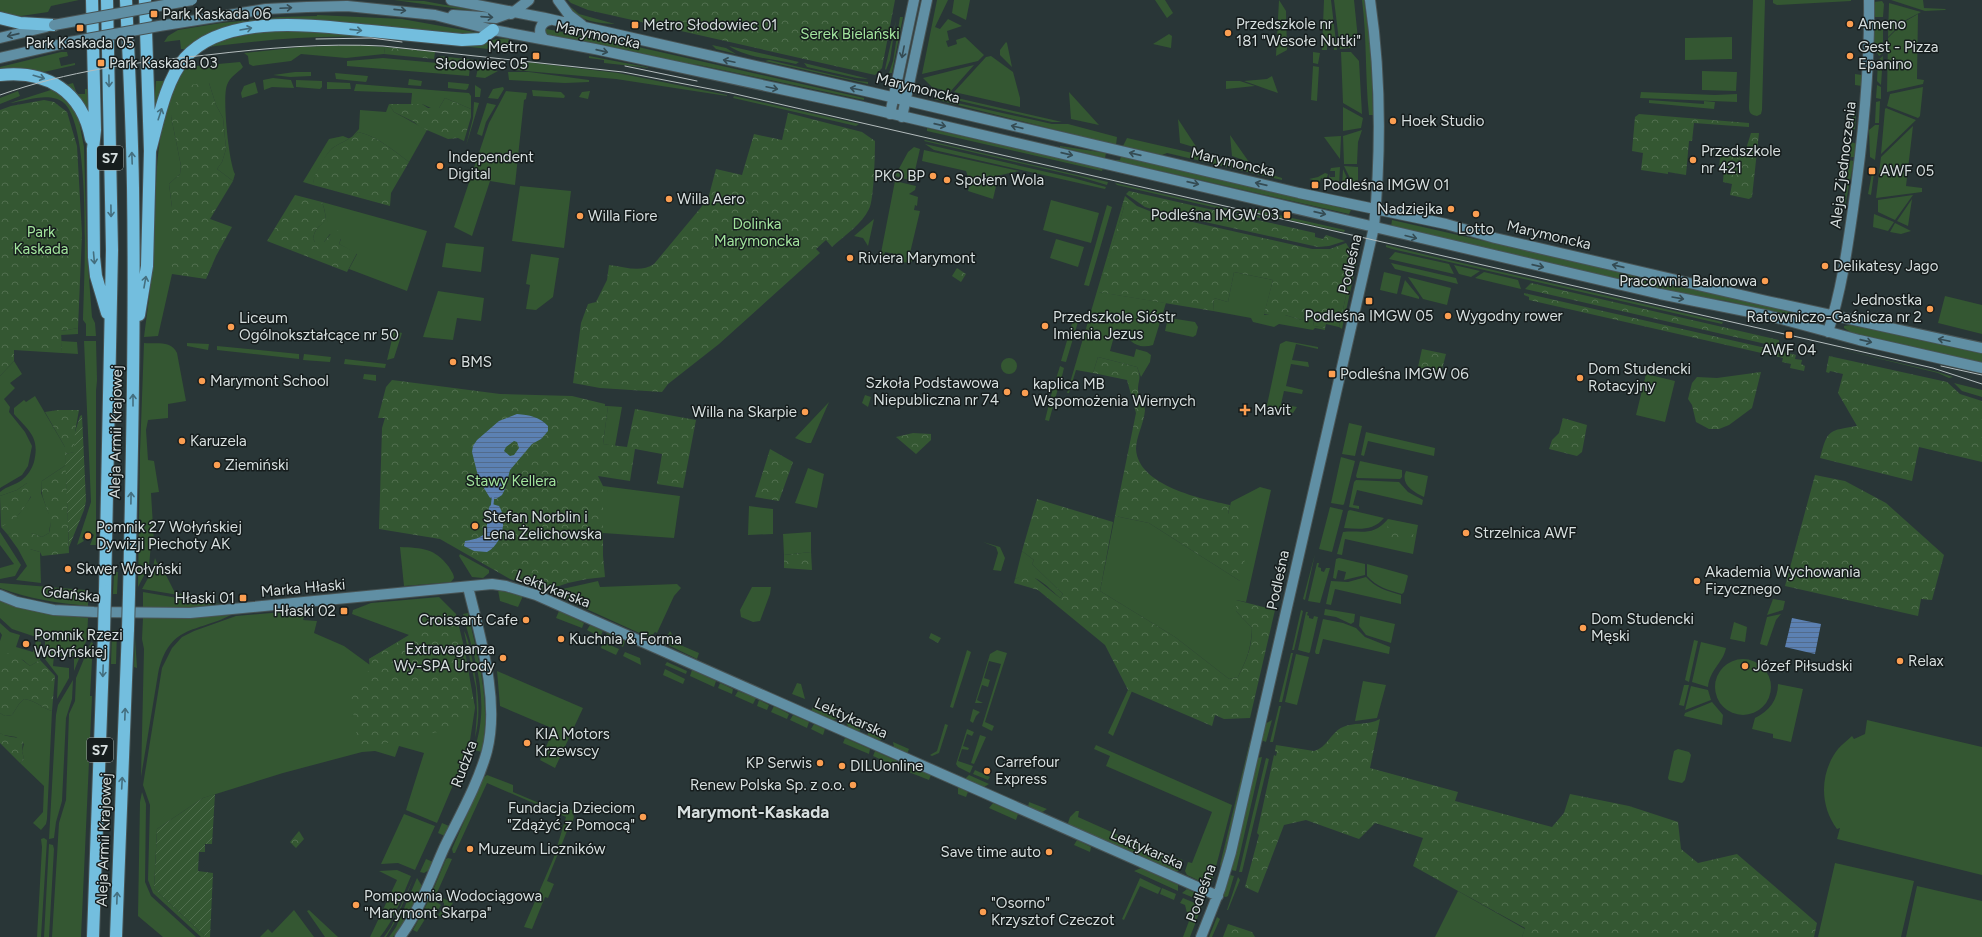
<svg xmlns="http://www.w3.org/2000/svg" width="1982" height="937" viewBox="0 0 1982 937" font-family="Figtree,sans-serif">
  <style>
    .grass { fill: #345732 }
    .forest { fill: url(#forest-crowns) }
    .garden { fill: url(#garden-furrows) }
    .water { fill: url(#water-rules); fill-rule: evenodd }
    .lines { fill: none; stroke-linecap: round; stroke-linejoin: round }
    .stream { stroke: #5c81b3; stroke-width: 2.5 }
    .secondary-casing { stroke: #485455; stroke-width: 12 }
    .highway-casing { stroke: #485455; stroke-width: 14 }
    .secondary { stroke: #608fa4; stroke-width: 10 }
    .highway { stroke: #73bede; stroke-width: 12 }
    .tram { stroke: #b4bdbe; stroke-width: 1 }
    .secondary-bridge-casing { stroke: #485455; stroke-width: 12; stroke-linecap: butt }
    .highway-bridge-casing { stroke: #485455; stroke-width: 14; stroke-linecap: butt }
    .secondary-bridge { stroke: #608fa4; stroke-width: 10 }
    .highway-bridge { stroke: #73bede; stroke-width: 12 }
    .oneway { stroke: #344b53 }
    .oneway2 { stroke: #446e7e }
    .poi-dot { fill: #fb9e51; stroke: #161d1d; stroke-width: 1.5 }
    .labels { text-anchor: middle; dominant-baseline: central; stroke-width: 3; stroke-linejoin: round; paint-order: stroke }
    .shield { fill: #161d1d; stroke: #9da5a5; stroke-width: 1 }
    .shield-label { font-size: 14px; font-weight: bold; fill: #d7dfdf }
    .poi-label { font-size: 15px; fill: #d7dfdf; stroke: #161d1d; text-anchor: start }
    .park-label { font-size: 15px; fill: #a2e49d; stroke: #161d1d }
    .street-label { font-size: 15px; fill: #d7dfdf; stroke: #161d1d }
    .quarter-label { font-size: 17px; font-weight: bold; fill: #d7dfdf; stroke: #161d1d }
  </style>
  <defs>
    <pattern id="forest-crowns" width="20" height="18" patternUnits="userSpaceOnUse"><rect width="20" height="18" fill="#345732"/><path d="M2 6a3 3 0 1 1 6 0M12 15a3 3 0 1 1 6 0" fill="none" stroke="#516f4f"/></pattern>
    <pattern id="garden-furrows" width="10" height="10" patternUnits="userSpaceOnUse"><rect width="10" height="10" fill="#345732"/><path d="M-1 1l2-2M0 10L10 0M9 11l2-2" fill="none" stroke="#516f4f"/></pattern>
    <pattern id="water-rules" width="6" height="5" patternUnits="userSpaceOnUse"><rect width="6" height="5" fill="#5c81b3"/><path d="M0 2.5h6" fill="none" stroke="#526b8c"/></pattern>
  </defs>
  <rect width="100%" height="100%" fill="#293637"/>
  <path class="grass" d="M0 0H79L51 6 48 12 21 16 0 13Z
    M394 0 424 1 482 12Z
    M937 0H948L935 27 940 29 948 19 962 26 947 31 949 40 946 41 948 47 957 44 956 40 965 37 984 55 978 61 922 74Z
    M954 0H970L966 20 952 13Z
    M1155 0H1165L1173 13 1167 18Z
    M1279 0 1286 11 1287 50 1276 56Z
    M1324 0H1331L1337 50H1334V42H1327V50H1322Z
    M1334 0H1354L1358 39 1350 48 1340 49Z
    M1362 0H1364L1371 52 1373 115H1369C1365 77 1367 38 1362 0Z
    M1753 0H1765L1762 110 1761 114 1757 116C1751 115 1749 113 1749 107Z
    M1773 0H1851V1L1777 5 1773 3Z
    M1891 0H1923L1924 8 1946 9 1945 10 1925 11Z
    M1882 1 1884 4 1883 17H1874V2Z
    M565 2 579 14 615 24C593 23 578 21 565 2Z
    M1889 3 1921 12 1904 21 1888 37Z
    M1918 14 1917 79 1924 80 1923 84 1887 92 1888 38 1904 22Z
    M317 15 402 19 480 33 464 36 334 21 291 20 188 49H181L180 40 164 42 168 36 178 30 221 23 280 17 317 16Z
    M900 17H903L892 73H889L893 61Z
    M896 20 890 60 886 70 885 69Z
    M1874 23H1883V53L1879 56 1874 47Z
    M546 29 616 42 864 98V100L699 65 670 61 544 34 543 30Z
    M290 30 356 34 470 46C484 45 495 36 509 39L506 51C459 46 411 39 364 37 311 35 258 41 206 47 235 35 259 32 290 30Z
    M1169 34 1172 36 1171 48 1153 44Z
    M1732 37V59L1685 60V38Z
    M1006 42 1007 43 1012 67 1000 55V50Z
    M355 45 385 47 384 54 346 58 301 54 291 61 253 66 249 64 248 56 244 53 301 47Z
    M712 45 726 48 736 54 716 49Z
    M729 46 799 62 796 64C775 59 746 58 729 46Z
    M61 52H67L68 56 59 58 61 66 75 63V65L44 72 32 70 0 71V67Z
    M1313 52 1320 53 1318 64 1313 63Z
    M1341 52H1351L1359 61 1362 114 1343 103Z
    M439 56 493 62V66L438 60Z
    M589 56 651 68 604 63V60L589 58Z
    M991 56 1013 72 1020 98V107L954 92 986 57Z
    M1883 56 1881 85 1877 81 1878 60Z
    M383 58 470 66 469 76 347 66V61Z
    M769 60 859 81 868 82V84L765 61Z
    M517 61 618 73 727 95V96L616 79 514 70Z
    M240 62 243 67C238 73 230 76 227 85 222 97 229 163 235 174L233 181 217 169 222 162 226 149 223 118 216 105 209 83 171 116 181 166 180 174 169 184 172 207V274L158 336 144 337C147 312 151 287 153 261 159 190 148 134 185 67Z
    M804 63 865 78 868 79 857 78 807 67Z
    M974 65 950 92 932 87 923 78Z
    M1313 66 1319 67 1317 101 1311 100Z
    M478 68 498 71 485 78 476 77Z
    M1702 71 1737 72 1736 91 1702 90Z
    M295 72H311V76L290 77 273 75Z
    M508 72H529L589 80V82L565 83 509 80Z
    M335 73 368 76 367 80 366 82 336 79Z
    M1855 74 1862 75V86L1855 85Z
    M1272 76 1278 93 1244 81 1267 79Z
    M273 78 291 80 294 88 272 87 264 90 263 80Z
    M409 79 422 81 421 86 408 85Z
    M296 80 322 81V87L320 89 296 87Z
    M156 81H166L154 116 153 93H155Z
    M1226 81H1240L1255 86 1226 89Z
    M255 82 258 93 242 98 241 93 244 86Z
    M327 82 350 83 351 89H327Z
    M448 82 469 84 468 88 466 90 448 88Z
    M73 83 77 94H85V89H89L90 118 66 85Z
    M356 84 469 93 471 96V109L445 98 439 108 433 109 422 104H411L412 93 354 91Z
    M475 85 481 89 480 97H475Z
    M1877 85 1881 87V99L1876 98Z
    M503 87 504 89 498 99 488 98 493 89Z
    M1923 87 1920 116 1918 118 1887 106 1890 94Z
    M57 88 71 105 79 121 84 147 87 253 92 317 95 323 96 336H86V324L83 320C84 280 92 128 64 103 50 91 26 101 10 103Z
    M532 90 561 92 565 96 564 98 533 96Z
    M18 91 20 96 0 104V98Z
    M506 91 527 93 526 99 524 100 515 185 490 181 472 236 454 227 489 123Z
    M590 91 588 99 579 97 582 92Z
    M1069 92 1099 125 1071 119Z
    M1641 92 1715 95 1737 94V102L1640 98Z
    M944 95 1062 122H1052L947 98Z
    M734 96 859 124 856 126 733 98Z
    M934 97 944 100 1052 124H1068L1117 137 1116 145 934 99Z
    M1649 100 1704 104V101L1715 102 1714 109 1649 103Z
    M1880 101 1879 123H1875L1876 102Z
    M474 102 479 103 466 146 473 118Z
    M487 103 496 105 486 122 482 136 477 134Z
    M389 104 394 112 427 130 409 162C394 151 377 136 358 132 351 139 342 142 334 147 327 151 313 177 313 185L303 182 329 139 343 136 350 139 359 129 360 110 386 112Z
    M1343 107 1363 118 1361 128 1343 131Z
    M1886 108 1916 120 1881 154 1885 109Z
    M1856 112 1855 129 1852 130 1853 113Z
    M1178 119 1197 148 1180 143Z
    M1875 125H1879L1875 160 1870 157 1869 130Z
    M1913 126 1906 186 1922 188V192L1876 198 1881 157Z
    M927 128 1103 168 1102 171 927 131Z
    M1362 130 1358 142 1357 164H1344L1343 136Z
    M1230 135 1249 162 1232 156Z
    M1341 136 1340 159 1324 137Z
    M1127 138 1223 160 1282 178V180L1167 153 1162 155 1123 146Z
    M925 140 1108 182 1107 185 1080 177 924 141Z
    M1851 142 1857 144 1854 157H1849Z
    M925 144 1073 178 1106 187 1105 189 934 150Z
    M1060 146 1106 153 1105 158 1060 147Z
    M914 147 920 149 913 179 909 180 895 176 908 152Z
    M924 150 1019 171 978 180 968 177 966 171 922 161Z
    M1121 156 1351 210 1349 214 1113 160H1120Z
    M1849 160 1854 161 1845 206 1844 205Z
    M1344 166 1358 167V188H1355Z
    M1871 166H1875L1871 195 1868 194 1873 168Z
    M1340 167 1339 185 1337 186 1334 185 1335 181 1329 179 1330 173V177H1335V171H1330L1331 168Z
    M1343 169 1352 189 1342 187Z
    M1325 173 1328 174 1326 180 1321 178 1320 182 1309 179 1318 177Z
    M998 178 993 199 968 191 971 180 978 182Z
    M895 181 916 186 915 190 909 194 918 197 917 206 915 205 914 210 920 211 910 253 916 254 914 260 909 263 902 262 903 256 885 252 883 258H880Z
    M1115 183 1260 216V218L1117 185Z
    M520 186 571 191 564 248 512 241Z
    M1913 195 1895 220 1878 212V200Z
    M1912 199 1908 226 1897 221Z
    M1051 200 1099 213 1091 243 1043 230Z
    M322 202 427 231 407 291 349 269 357 254 339 244 341 239 330 234 324 242H315L313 239C317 218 332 230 322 202Z
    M1107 205 1112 207 1089 286 1084 285Z
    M1122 206 1124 207 1099 292 1166 303 1153 345C1144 348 1135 346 1129 339L1131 332 1116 329 1110 351 1134 357 1136 349 1147 352 1151 355 1150 362 1141 377 1137 367 1098 357 1093 373 1076 370 1069 393H1067Z
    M1248 208 1345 230 1344 232 1248 211Z
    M1874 214 1894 222 1888 231 1873 227Z
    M874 219 868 246 863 238 854 236Z
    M1392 220 1801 313 1800 318 1727 301 1666 291 1391 227Z
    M1895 223 1911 231 1901 234 1890 232Z
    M1056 239 1084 247 1078 267 1050 258Z
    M446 243 484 247 481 272 442 267Z
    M1386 245 1427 255 1723 322 1722 324 1392 249 1386 247Z
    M1395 252 1449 264 1454 274 1389 259Z
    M531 254 559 258 553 297 536 310 526 309 530 285 526 284Z
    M1354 260 1357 261 1342 329 1339 327Z
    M1391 263 1456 278 1458 284 1395 269Z
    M1454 265 1480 271 1471 277 1459 274Z
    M1234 272 1273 280 1264 315H1285L1302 320 1304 316 1313 318 1314 326 1325 328V330L1315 328 1313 330 1279 324 1274 327 1253 322 1251 318 1213 311 1214 298 1228 302Z
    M1384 272 1401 276 1397 294 1380 290Z
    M1484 272 1518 280 1521 289 1475 278Z
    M1408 277 1451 288 1447 305 1423 299Z
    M1405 280 1419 297V299L1401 294Z
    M438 291 484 298 481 321 457 318 453 340 423 337Z
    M1945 296 1982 305V334L1938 323Z
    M1170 318 1195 322 1198 327 1196 335 1193 337 1165 331 1167 322Z
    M1073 320 1078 322 1066 362 1061 361Z
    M1851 325 1982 353V363L1852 333 1844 328V326Z
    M78 328V334L61 335V331Z
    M394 331 402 333 394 358 387 360Z
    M61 341 77 342 78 354 62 353Z
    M84 341H96L97 380 96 391V545H90L94 535 90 532H86L82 538 84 541 77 545 91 502Z
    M1286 341 1318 347V349L1296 344 1292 360 1308 362 1309 367 1291 364 1286 386 1303 390 1302 394 1284 391 1281 404 1297 407 1293 413 1268 408 1267 405 1280 344Z
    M144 343C157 344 171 340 177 353L186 401 168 404V418L148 420 146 430 148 460 154 461 159 492 151 493 154 543 151 544 149 566 138 587 140 452Z
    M187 343 209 344 208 350 187 346Z
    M217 346 299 354V359L217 350Z
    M1831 347 1938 372 1953 377 1949 378 1938 373Z
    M304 354 331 357 330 362 303 360Z
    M1001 366a8 8 0 1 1 16 0a8 8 0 1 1-16 0Z
    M345 359 386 364 385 368 344 364Z
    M14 361 22 374 10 383 15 388 4 399 10 407 9 412 25 432 32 446 28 466 22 475 0 488V376Z
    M1060 366 1064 368 1061 380 1056 379Z
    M364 374 376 375V381L363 379Z
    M1646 374 1675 381 1665 422 1636 415Z
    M1954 383 1982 390V397L1962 391Z
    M1054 384 1059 385 1049 421 1045 420Z
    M865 395 871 397 868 407 862 403Z
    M35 396 65 447 66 465 42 481 41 493 51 519 49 533 42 537 31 533H11L8 535 1 527 19 514 31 497 27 483 17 490 0 496V492C7 486 15 485 22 480 27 476 32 469 34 462 40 437 29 431 14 414V408L24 400 26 402Z
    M829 402 811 443H807L795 438Z
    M608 406 622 407 615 446 603 444Z
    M1349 423 1362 426 1355 456 1342 454Z
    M1366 432 1435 448 1434 456 1368 441 1364 456 1361 455Z
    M1341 457 1355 461 1344 504 1343 505 1331 503Z
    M1360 461 1402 470V477L1400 479 1357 478 1356 476Z
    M808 468 824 474 817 508 795 503Z
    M1406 471 1428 476 1424 497C1413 492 1400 484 1406 471Z
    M1356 480 1399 482 1408 492 1423 500 1422 505 1357 490 1353 505 1359 506V509L1349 507 1354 482Z
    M603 486 680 496 674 538 603 533Z
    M1260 487 1271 490 1246 602 1236 600V611L1252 628C1251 649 1247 659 1238 677L1229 679 1175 637 1100 591 1115 516 1149 523 1240 581 1228 514 1231 502Z
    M749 506 773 509V534L748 535Z
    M1330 507 1343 510 1332 552 1319 549Z
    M1350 510 1384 518C1373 531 1360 529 1344 528L1348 511Z
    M1388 519 1418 525 1413 554 1345 539 1342 555 1337 554 1343 532C1362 530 1373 537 1388 519Z
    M0 532 21 565 15 576 0 579V568L14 564 0 545Z
    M811 532V552L784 555 783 534Z
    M983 542 1000 547 1005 558 1001 571 993 570 998 553 996 547Z
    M400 547C422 548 435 548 449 567 451 571 454 574 454 578L451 582 404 586Z
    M18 549H30L40 552 41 583 16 580 27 566Z
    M1022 551 1034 560 1032 564 1063 594 1060 598C1046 586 1034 570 1015 579Z
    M460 554 489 570V573L483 578 472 577 459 556Z
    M1315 554 1305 600 1303 599Z
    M155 558 157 563 161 565 175 593 196 596 197 598 142 589 152 571Z
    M1339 558 1365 564V575L1344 580 1346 572 1338 570 1336 579 1333 578 1336 559Z
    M1317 563H1319L1318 567 1321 568V571L1324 572 1326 568H1330L1320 603 1308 601Z
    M1367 564 1407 575 1408 576 1404 592 1402 594C1388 590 1377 587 1367 576Z
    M114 572H118L117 594H113Z
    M1366 577C1376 588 1387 591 1401 595V604L1335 589 1331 605 1326 604 1331 581 1348 582Z
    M598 581 600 587 677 584 681 588 674 596 657 633 655 632 652 636 648 637 549 592Z
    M0 583 86 590 88 591V606C58 603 29 599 0 588Z
    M752 587H771L770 594 760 621 753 622 741 617 740 610Z
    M498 590 523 596 518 607 500 601Z
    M143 592 212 604 222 603C196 609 169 607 143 607Z
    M439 597 456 614 465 651 475 708 469 747 437 823 406 810 424 753 399 746 395 757 375 751 362 752 283 773 203 798 157 829 154 889 206 937H201L153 893 148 880 150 805 143 785 162 668 172 648 182 637 194 631 236 616 306 610 303 620 317 621 314 633 344 646 370 665 369 659 409 635 352 614 353 610 371 603Z
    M1773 599 1785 601 1783 610 1767 615Z
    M0 601 43 613 88 618 87 639 74 671V656H54L53 666 69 668V678L57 699 58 676 45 659V640L12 629 0 618Z
    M1325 609 1355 614 1354 622 1351 624 1336 617 1324 615Z
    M1301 610 1303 611 1294 650H1292Z
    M559 611 584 623 582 628 556 618Z
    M1306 612H1308L1307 615 1309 616V618L1313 619 1314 616 1318 617 1310 652 1309 653 1298 650Z
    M468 613C479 662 491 702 482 752L474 750C491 702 475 661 463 614Z
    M1781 614 1776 620 1767 646 1760 644 1767 617Z
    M231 615C196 633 169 624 158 674L141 777 144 649 142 639 143 618H189Z
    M1360 616 1395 624 1391 643 1366 635 1359 626Z
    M1323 619 1343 623 1356 628 1365 637 1390 647 1389 654 1323 639 1319 654H1316L1315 652Z
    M1734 622 1747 627 1745 642 1730 639Z
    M0 623 10 632 20 635 16 647 33 652 36 641 41 642 40 660 30 666 23 660 0 656V641L2 635 0 632Z
    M590 625 603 631 600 637 587 630Z
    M112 630H117L116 664H111Z
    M464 631C468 637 470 650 472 658 477 685 482 711 475 738L477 713 476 688Z
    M670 631 678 644 699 653 697 659 666 644 665 640Z
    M607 633 625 641 623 647 605 638Z
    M135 638 137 668 134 667Z
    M1694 640 1698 641 1689 682 1685 680Z
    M91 642 93 643 90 696H92L81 937H52L59 823 66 800 69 714 75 701 76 678Z
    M603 642 619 649 616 655 601 648Z
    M1701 642 1726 648C1723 663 1710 669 1708 687L1692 682Z
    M967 650 971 652 953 708 950 707Z
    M997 650 1007 653 985 722 994 726 992 731 982 726 1001 664 989 661 984 678 990 680 988 687 982 685 977 700 983 703H975L990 654Z
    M625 652 640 658 641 665 623 656Z
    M1291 653H1293L1282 702H1279Z
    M1296 654 1309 657 1297 705 1285 702Z
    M1715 687a28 28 0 1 1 56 0a28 28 0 1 1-56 0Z
    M667 662 687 671 686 674 665 665Z
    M665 669 685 679 683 684 663 675Z
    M692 670 716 681 714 687 690 676Z
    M497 671 583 708 555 768 540 760 554 729 500 706Z
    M73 680 72 699 66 718 62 801 56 822 54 838 49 839 56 715 58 705Z
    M1363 681 1386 685 1377 718 1355 721Z
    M720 683 733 689 732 694 718 688Z
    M797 683 801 684 805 699 792 694Z
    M1778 684 1803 689 1791 742 1773 738V734L1752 729 1755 718C1769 711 1778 700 1778 684Z
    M1684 685H1689L1684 706 1679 705Z
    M1691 686 1708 690 1711 700 1685 710Z
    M1128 690 1132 691 1113 736 1108 733Z
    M738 691 756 698 753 704 735 696Z
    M24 699C35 700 42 708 52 711L47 819 46 824 41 830 33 823 43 812 44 786 20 763 24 759 22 751 24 744 16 737 3 735 0 733V713L5 716 12 715 19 704Z
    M759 700 769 705 767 710 757 706Z
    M1712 702 1723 715 1722 725 1684 716 1685 713Z
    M774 706 789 714 787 719 771 712Z
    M1279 706H1281L1273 742H1270Z
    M813 707 838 718 833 720 811 711Z
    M973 709 980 712 976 716 973 723 970 721Z
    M793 715 809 722 807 728 790 720Z
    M1272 720 1266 742 1261 740 1265 724Z
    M1867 720 1982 747V875L1837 839 1840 828 1837 829C1819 805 1820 772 1838 749 1842 744 1848 740 1852 736L1854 739 1865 734Z
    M846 721 861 728 859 732 848 727Z
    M814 724 825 729 823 735 811 729Z
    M945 724 948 725 939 753 932 756 930 755 937 751Z
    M967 729 974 732 972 736 967 734 963 746 969 748 968 750 962 749 958 761 973 766 970 773 958 767 956 764Z
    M869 731 884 738 878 741 867 736Z
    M980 735 986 737 974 764 971 763Z
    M845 738 870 749 869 754 843 743Z
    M1250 741 1252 742 1223 867 1221 866 1220 865Z
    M893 742 909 749 907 754 894 747Z
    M1096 745 1232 805 1212 882 1204 883 1187 875 1185 871 1188 862 1192 863 1212 812 1106 766 1110 756 1094 749Z
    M1678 749 1689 752 1691 755 1685 780 1682 783 1669 780 1668 778 1674 751Z
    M875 751 897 761 895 766 873 756Z
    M1262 757 1236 871 1231 870 1257 758Z
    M1266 758 1269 759 1242 872H1239Z
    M908 766 931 775 929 780 906 771Z
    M975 770 990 777 988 780 973 774Z
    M487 775 513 785V792L558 811 563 807 572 810 574 817 569 832 567 831 547 881 554 884 548 898 545 897 532 929 524 927 554 857 566 817 487 783 455 853H453L452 849 483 778Z
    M969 775 989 784 984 787 965 779Z
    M958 787 968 792 966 797 958 794Z
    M142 792 146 804 145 882 151 896 196 937H163L138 916 140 802Z
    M1029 802 1047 809 1041 813 1028 807Z
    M993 803 1018 814 1016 820 989 808Z
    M1076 811H1079L1078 817 1125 838 1124 840 1183 860 1181 870 1174 872 1071 827 1068 823 1070 817Z
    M404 814 435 826 415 870 398 863 381 864Z
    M442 823 449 826 445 836 438 833Z
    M44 838 47 840 41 937H37L42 847 41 839Z
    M1077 840 1091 847 1090 852 1074 845Z
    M49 844 53 845 54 849 49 937H44Z
    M448 858 452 859 436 895 453 903 443 919 438 915 444 906V903L431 895 446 859Z
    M426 859 433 862 429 870 424 873 420 872Z
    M1835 863 1914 881 1901 937H1818Z
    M1141 868 1178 885V891L1134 871Z
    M397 870 411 876C402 896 395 919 380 937H370L397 880 379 871Z
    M1230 875 1234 876 1228 896 1226 897 1222 896Z
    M414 877 395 922 386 937H384L391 927Z
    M1238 877 1240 880 1228 910H1227Z
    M417 878 422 886 406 920 393 937H389L396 927Z
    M1140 878 1161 888 1158 894 1140 886 1124 920 1122 919Z
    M1917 886 1982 901V937H1906Z
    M1162 888 1176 894 1174 900 1160 894Z
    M1187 889 1200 895 1199 900 1182 893Z
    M1458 891 1525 929 1522 937H1435Z
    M430 898 441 905 436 914 430 911 417 932 413 930Z
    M1183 898 1202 906 1190 937H1183L1189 921 1185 905 1180 903Z
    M294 910 314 937H260L268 929 272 933Z
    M309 910 338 937H325L307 911Z
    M1217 917 1220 919 1212 937H1209Z"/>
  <path class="forest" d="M568 0H895L882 68 875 75 588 10 571 3Z
    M385 47 435 52 434 59 384 54Z
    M209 83 216 105 223 118 226 149 222 162 217 169 233 181 210 219 232 227 216 256 206 279 172 274V207L169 184 180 174 181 166 171 116 176 102 188 85Z
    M445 98 471 109V117L464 141 458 138 448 139 420 127 414 122 394 112 389 104H422L428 108H439Z
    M44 100 54 102 67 112 77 146 82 234 78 328 61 331 62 353 14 350V361L0 376V110L11 106Z
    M788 113 862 132 875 141C875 153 874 201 869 209 862 224 844 236 832 247L826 240 816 249 820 253 719 344 668 384 662 392 600 388 573 383 581 323 588 304 596 302 607 280 609 265C625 267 641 273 654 264L708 199 716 169 742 175 754 134 782 140Z
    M1639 114 1749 123V127L1694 123 1692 141H1689L1686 175 1668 172V174L1641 170 1643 153 1632 151 1635 117Z
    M358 132C377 136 394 151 409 162L391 193 390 206 313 185C313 175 326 152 334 147 342 142 351 139 358 132Z
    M1751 133H1759L1752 197 1749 199 1730 195 1732 184 1723 182 1724 169H1719L1721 147 1729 148V154H1739L1746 149Z
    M1129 191 1315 233V237L1323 239 1326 235 1345 241 1329 246 1318 247 1169 214 1145 207 1126 194Z
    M295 195 322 202C332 232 317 217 313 239L315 242H324L334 230 339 231 342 235 339 244 357 253 347 272 267 241Z
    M1125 196 1137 206 1157 214 1312 249H1330L1346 243 1349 248 1359 250 1356 260H1354L1339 327 1326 324 1325 328 1314 326 1313 318 1304 316 1302 320 1285 315 1281 317 1264 314 1273 280 1234 272 1228 302 1214 298 1213 311 1098 292 1124 207 1122 206Z
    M957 268 966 274 961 282 952 276Z
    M1531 283 1779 340V347L1525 289Z
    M1524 293 1796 355 1795 359 1802 360 1801 364 1805 366 1804 371 1790 368 1791 364 1782 362 1783 358 1529 300V297L1524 295Z
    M1422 349 1446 354 1441 373 1418 367Z
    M1829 356 1947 382 1960 394 1982 401V462L1919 447 1912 481 1820 458C1828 428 1829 431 1857 426L1838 393 1843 374 1830 371 1829 373 1826 372Z
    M1098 357 1137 367C1142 379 1138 379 1138 390 1138 397 1145 404 1145 410 1144 423 1136 437 1136 449 1138 486 1202 499 1230 505L1228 514 1254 520 1240 581 1149 523 1115 516 1136 413 1127 380 1093 373Z
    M1761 372 1752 408 1729 425 1719 429H1709L1696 422 1692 405 1688 399 1692 383 1697 377 1717 378Z
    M392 380 500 394 572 396 605 404V406H608L603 444 627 447 635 409 696 420 683 488 657 484 662 454 635 449 630 481 598 476 603 486V556L605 577 587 579 568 583 544 591 510 579 440 539 379 529 382 428 385 418H378L386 387Z
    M58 410H79L75 432V452L65 454V447L45 412Z
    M1563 418 1587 425 1582 452 1577 456 1549 449 1552 440 1559 433Z
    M913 433 931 434V440L916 454 896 437Z
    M770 449 793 462 779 501 755 497Z
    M66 465 69 553 42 556 40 552 30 549H18L8 535C17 527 32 533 42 537L49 533C55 514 38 500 42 481Z
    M1815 475 1845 481 1886 503 1944 555 1932 600 1921 599 1918 616 1785 586Z
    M27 483 34 486C34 495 21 513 15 518 11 522 6 524 1 527L0 496 17 490Z
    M1037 499 1113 522 1100 591 1175 637 1229 679 1238 677C1247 659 1252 648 1252 628L1236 611V600L1275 610 1250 718 1224 719 1215 715 1212 726 1128 690 1105 645 1038 590 1014 583 1015 579 1023 575H1031L1060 598 1063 594 1032 564 1034 560 1022 551Z
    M1388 525 1414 531 1412 543 1385 538Z
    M811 552 812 570 784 568V555Z
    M457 619 475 708 442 731 359 749 351 699C359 687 372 673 369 659L410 635Z
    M931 633 941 638 938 643 929 638Z
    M9 653 16 655 30 666 40 660 55 676 52 711C42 708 35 700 24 699L19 704 12 715 5 716 0 713V656Z
    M1380 719 1370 768 1458 792 1455 801 1552 827 1564 813 1570 794 1629 806 1678 822 1681 849 1698 863 1737 854 1817 923 1814 937H1522L1525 928 1413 866 1423 838 1375 823 1359 839 1306 820 1284 825 1258 893 1245 887 1259 835 1257 833 1274 755 1276 756 1277 752 1275 751 1276 745 1314 751C1327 748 1331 732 1343 727 1353 722 1367 726 1380 719Z
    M0 733C7 738 16 736 23 740L22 751 24 759 20 763 0 743Z
    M299 831 304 839 296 848 290 842Z
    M1228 924 1252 932 1255 937H1223Z"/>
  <path class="garden" d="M82 415 86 501 84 510 69 547 65 454 74 452 75 432 80 416Z
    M215 794 212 844H205V852H199L198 871 213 873 210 937H206L154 889 157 829 203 798Z"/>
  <path class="water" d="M517 414C529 415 540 417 548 426V431L541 439 532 444 510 470 505 489 502 495 496 499 490 498 479 480 472 452 473 446 477 440 499 421ZM514 441 517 442 519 448 514 455 510 456 504 451 506 447Z
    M492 504 499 506C508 520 502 544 487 552L474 551 464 546 465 541C492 537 485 530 489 507Z
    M1792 618 1821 624 1815 654 1785 647Z"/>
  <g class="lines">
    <path class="stream" d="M492 506 493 498"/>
    <defs>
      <path id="secondary" d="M451 0 545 18 870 92 1299 193 1446 224 1495 238 1767 301 1982 348
        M558 0 569 15 582 25
        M511 14 529 0
        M453 15 496 18 513 12
        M159 26 266 9 307 7 347 6 435 15 493 30 595 49 859 106 1660 294 1770 316 1859 340 1982 368
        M0 38 46 27
        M544 39C537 32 540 22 550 20
        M0 58 70 42
        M890 114 914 0
        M902 117 927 0
        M1828 332C1841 292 1847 251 1853 209 1863 140 1870 70 1869 0
        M0 595 17 602 54 610 94 612 190 613 492 584 506 586 536 595 1218 896
        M400 937C419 912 431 877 444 848 459 817 478 784 487 751 500 700 480 637 468 587
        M1201 937 1220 889 1231 852 1374 227C1381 152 1381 75 1370 0"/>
      <path id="highway" d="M92 0 95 130 93 149 94 257 96 276 107 313
        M126 0C129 62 132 125 133 187 135 323 132 459 129 594
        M0 18 20 23 54 25
        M0 75C47 70 82 91 91 139
        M150 151C158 122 165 81 185 58 226 12 316 26 371 31 401 34 431 37 462 40L481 39 493 30
        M139 315 147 266 150 151 145 0
        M105 591 112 250 107 0
        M93 937 104 632
        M116 937 128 629"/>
    </defs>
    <use href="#secondary" class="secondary-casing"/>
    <use href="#highway" class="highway-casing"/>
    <use href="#secondary" class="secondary"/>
    <use href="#highway" class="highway"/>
    <path class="tram" d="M316 39 371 38 402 42
      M625 66 697 81
      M0 95C67 71 137 62 207 55 266 48 324 43 383 46L623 72 731 93 1933 368 1982 384
      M1941 366 1982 375"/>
    <defs>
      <path id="secondary-bridge" d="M54 25 192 0
        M70 42 159 26"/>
      <path id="highway-bridge" d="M128 629 129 594
        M104 632 105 591"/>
    </defs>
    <use href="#secondary-bridge" class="secondary-bridge-casing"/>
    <use href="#highway-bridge" class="highway-bridge-casing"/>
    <use href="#secondary-bridge" class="secondary-bridge"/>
    <use href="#highway-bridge" class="highway-bridge"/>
  </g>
  <defs><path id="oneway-shaft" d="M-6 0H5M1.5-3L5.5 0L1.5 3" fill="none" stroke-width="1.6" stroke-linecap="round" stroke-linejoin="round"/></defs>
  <g class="oneway">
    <use href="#oneway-shaft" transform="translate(286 8) rotate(-3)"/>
    <use href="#oneway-shaft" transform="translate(400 10) rotate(6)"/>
    <use href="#oneway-shaft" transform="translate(487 17) rotate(4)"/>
    <use href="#oneway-shaft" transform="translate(13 35) rotate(167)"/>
    <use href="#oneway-shaft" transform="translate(602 51) rotate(13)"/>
    <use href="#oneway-shaft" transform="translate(903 52) rotate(101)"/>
    <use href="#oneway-shaft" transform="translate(729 61) rotate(-168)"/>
    <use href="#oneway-shaft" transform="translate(772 88) rotate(12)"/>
    <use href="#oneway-shaft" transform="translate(856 89) rotate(-168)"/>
    <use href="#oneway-shaft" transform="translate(940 125) rotate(13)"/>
    <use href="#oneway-shaft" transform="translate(1017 127) rotate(-167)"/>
    <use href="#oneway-shaft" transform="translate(1067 154) rotate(13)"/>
    <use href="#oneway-shaft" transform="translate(1135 154) rotate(-167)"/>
    <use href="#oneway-shaft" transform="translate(1193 183) rotate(13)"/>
    <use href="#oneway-shaft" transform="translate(1261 184) rotate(-167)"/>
    <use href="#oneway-shaft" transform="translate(1320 213) rotate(13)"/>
    <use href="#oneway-shaft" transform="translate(1411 237) rotate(14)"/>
    <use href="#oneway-shaft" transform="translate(1538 266) rotate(13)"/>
    <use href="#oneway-shaft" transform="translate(1618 266) rotate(-167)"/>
    <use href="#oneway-shaft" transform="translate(1678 298) rotate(10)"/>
    <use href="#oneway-shaft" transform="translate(1944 340) rotate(-168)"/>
    <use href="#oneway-shaft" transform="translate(1866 341) rotate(13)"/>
  </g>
  <g class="oneway2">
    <use href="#oneway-shaft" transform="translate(246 29) rotate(-10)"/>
    <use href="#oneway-shaft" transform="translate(356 30) rotate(6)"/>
    <use href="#oneway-shaft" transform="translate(39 77) rotate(16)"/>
    <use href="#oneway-shaft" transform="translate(109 81) rotate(89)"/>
    <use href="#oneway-shaft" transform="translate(160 114) rotate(-72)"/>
    <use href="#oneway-shaft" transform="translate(132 158) rotate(-92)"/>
    <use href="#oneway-shaft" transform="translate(111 211) rotate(89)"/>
    <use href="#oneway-shaft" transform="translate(94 258) rotate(85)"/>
    <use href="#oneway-shaft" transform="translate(145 282) rotate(-80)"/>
    <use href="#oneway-shaft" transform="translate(133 400) rotate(-90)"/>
    <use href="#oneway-shaft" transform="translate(131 498) rotate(-89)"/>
    <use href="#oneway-shaft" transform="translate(103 671) rotate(92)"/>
    <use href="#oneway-shaft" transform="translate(125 714) rotate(-88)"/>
    <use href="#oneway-shaft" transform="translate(122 783) rotate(-87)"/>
    <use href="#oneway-shaft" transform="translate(117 898) rotate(-88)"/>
  </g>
  <g class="poi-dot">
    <rect x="150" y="10" width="8" height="8" rx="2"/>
    <circle cx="1850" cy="24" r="4"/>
    <rect x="631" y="21" width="8" height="8" rx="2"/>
    <rect x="76" y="24" width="8" height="8" rx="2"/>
    <circle cx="1228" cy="33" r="4"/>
    <rect x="532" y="52" width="8" height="8" rx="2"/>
    <circle cx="1850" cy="56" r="4"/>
    <rect x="97" y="59" width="8" height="8" rx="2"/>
    <circle cx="1393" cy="121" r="4"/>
    <circle cx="1693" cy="160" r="4"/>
    <circle cx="440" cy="166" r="4"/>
    <rect x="1868" y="167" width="8" height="8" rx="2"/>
    <circle cx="933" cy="176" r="4"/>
    <circle cx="947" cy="180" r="4"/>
    <rect x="1311" y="181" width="8" height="8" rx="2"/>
    <circle cx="669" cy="199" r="4"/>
    <circle cx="1451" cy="209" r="4"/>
    <circle cx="1476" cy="214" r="4"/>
    <rect x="1283" y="211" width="8" height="8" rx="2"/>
    <circle cx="580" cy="216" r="4"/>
    <circle cx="850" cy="258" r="4"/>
    <circle cx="1825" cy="266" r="4"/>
    <circle cx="1765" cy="281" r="4"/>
    <rect x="1365" y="297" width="8" height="8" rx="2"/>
    <circle cx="1930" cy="309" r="4"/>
    <circle cx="1448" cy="316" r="4"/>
    <circle cx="1045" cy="326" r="4"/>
    <circle cx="231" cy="327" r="4"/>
    <rect x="1785" y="331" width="8" height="8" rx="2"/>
    <circle cx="453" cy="362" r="4"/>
    <rect x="1328" y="370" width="8" height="8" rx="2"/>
    <circle cx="1580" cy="378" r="4"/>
    <circle cx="202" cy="381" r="4"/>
    <circle cx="1007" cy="392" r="4"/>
    <circle cx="1025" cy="393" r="4"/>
    <path d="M1243 404h4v4h4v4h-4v4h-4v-4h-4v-4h4z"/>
    <circle cx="805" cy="412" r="4"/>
    <circle cx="182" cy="441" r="4"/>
    <circle cx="217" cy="465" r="4"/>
    <circle cx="475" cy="526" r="4"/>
    <circle cx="1466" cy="533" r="4"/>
    <circle cx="88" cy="536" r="4"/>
    <circle cx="68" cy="569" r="4"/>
    <circle cx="1697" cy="581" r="4"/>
    <rect x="239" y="594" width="8" height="8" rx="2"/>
    <rect x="340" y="607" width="8" height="8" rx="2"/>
    <circle cx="526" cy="620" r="4"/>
    <circle cx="1583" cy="628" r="4"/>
    <circle cx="561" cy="639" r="4"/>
    <circle cx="26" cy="644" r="4"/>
    <circle cx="503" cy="658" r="4"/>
    <circle cx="1900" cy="661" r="4"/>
    <circle cx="1745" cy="666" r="4"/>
    <circle cx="527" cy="743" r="4"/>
    <circle cx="820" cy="763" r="4"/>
    <circle cx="842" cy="766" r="4"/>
    <circle cx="987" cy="771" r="4"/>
    <circle cx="853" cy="785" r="4"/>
    <circle cx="643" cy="817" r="4"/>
    <circle cx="470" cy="849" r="4"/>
    <circle cx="1049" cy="852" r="4"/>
    <circle cx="356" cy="905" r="4"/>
    <circle cx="983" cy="912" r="4"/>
  </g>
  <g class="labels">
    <g class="shield">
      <rect x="97" y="146" width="26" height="24" rx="3"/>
      <rect x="87" y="738" width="26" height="24" rx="3"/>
    </g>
    <g class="shield-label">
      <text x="110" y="158">S7</text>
      <text x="100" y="750">S7</text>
    </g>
    <g class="poi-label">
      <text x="162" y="14">Park Kaskada 06</text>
      <text x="1236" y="24">Przedszkole nr<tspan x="1236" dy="17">181 "Wesołe Nutki"</tspan></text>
      <text x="1858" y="24">Ameno</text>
      <text x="643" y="25">Metro Słodowiec 01</text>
      <text x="80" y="43" text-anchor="middle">Park Kaskada 05</text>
      <text x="528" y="47" text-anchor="end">Metro<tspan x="528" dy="17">Słodowiec 05</tspan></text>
      <text x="1858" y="47">Gest - Pizza<tspan x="1858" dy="17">Epanino</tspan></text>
      <text x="109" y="63">Park Kaskada 03</text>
      <text x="1401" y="121">Hoek Studio</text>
      <text x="1701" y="151">Przedszkole<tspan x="1701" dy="17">nr 421</tspan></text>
      <text x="448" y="157">Independent<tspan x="448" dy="17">Digital</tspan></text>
      <text x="1880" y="171">AWF 05</text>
      <text x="925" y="176" text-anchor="end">PKO BP</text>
      <text x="955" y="180">Społem Wola</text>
      <text x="1323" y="185">Podleśna IMGW 01</text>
      <text x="677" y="199">Willa Aero</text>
      <text x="1443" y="209" text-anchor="end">Nadziejka</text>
      <text x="1279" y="215" text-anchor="end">Podleśna IMGW 03</text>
      <text x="588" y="216">Willa Fiore</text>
      <text x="1476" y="229" text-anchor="middle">Lotto</text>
      <text x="858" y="258">Riviera Marymont</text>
      <text x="1833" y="266">Delikatesy Jago</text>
      <text x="1757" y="281" text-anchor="end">Pracownia Balonowa</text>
      <text x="1922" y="300" text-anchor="end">Jednostka<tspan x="1922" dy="17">Ratowniczo-Gaśnicza nr 2</tspan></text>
      <text x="1369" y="316" text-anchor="middle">Podleśna IMGW 05</text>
      <text x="1456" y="316">Wygodny rower</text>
      <text x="1053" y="317">Przedszkole Sióstr<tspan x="1053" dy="17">Imienia Jezus</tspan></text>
      <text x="239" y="318">Liceum<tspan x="239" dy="17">Ogólnokształcące nr 50</tspan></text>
      <text x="1789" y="350" text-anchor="middle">AWF 04</text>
      <text x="461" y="362">BMS</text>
      <text x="1588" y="369">Dom Studencki<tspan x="1588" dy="17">Rotacyjny</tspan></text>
      <text x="1340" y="374">Podleśna IMGW 06</text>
      <text x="210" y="381">Marymont School</text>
      <text x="999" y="383" text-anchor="end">Szkoła Podstawowa<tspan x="999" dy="17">Niepubliczna nr 74</tspan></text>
      <text x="1033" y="384">kaplica MB<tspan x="1033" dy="17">Wspomożenia Wiernych</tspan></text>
      <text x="1254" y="410">Mavit</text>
      <text x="797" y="412" text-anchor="end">Willa na Skarpie</text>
      <text x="190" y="441">Karuzela</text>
      <text x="225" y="465">Ziemiński</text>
      <text x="483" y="517">Stefan Norblin i<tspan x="483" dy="17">Lena Żelichowska</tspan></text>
      <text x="96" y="527">Pomnik 27 Wołyńskiej<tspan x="96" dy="17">Dywizji Piechoty AK</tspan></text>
      <text x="1474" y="533">Strzelnica AWF</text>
      <text x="76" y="569">Skwer Wołyński</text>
      <text x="1705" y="572">Akademia Wychowania<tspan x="1705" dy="17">Fizycznego</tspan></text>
      <text x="235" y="598" text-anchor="end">Hłaski 01</text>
      <text x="336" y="611" text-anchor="end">Hłaski 02</text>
      <text x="1591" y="619">Dom Studencki<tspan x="1591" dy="17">Męski</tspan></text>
      <text x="518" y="620" text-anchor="end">Croissant Cafe</text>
      <text x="34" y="635">Pomnik Rzezi<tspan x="34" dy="17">Wołyńskiej</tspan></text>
      <text x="569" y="639">Kuchnia &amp; Forma</text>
      <text x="495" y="649" text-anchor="end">Extravaganza<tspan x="495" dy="17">Wy-SPA Urody</tspan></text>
      <text x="1908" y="661">Relax</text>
      <text x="1753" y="666">Józef Piłsudski</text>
      <text x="535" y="734">KIA Motors<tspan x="535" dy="17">Krzewscy</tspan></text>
      <text x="995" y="762">Carrefour<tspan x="995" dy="17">Express</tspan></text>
      <text x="812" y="763" text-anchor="end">KP Serwis</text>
      <text x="850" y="766">DILUonline</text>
      <text x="845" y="785" text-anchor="end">Renew Polska Sp. z o.o.</text>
      <text x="635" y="808" text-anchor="end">Fundacja Dzieciom<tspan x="635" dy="17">"Zdążyć z Pomocą"</tspan></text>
      <text x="478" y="849">Muzeum Liczników</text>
      <text x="1041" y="852" text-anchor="end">Save time auto</text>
      <text x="364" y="896">Pompownia Wodociągowa<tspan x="364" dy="17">"Marymont Skarpa"</tspan></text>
      <text x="991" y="903">"Osorno"<tspan x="991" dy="17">Krzysztof Czeczot</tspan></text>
    </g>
    <g class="park-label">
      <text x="850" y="34">Serek Bielański</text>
      <text x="757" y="224">Dolinka<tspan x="757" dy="17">Marymoncka</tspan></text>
      <text x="41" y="232">Park<tspan x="41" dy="17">Kaskada</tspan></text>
      <text x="511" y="481">Stawy Kellera</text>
    </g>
    <g class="street-label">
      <text transform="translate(598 35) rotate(12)">Marymoncka</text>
      <text transform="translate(918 88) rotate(14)">Marymoncka</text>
      <text transform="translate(1233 162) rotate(13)">Marymoncka</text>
      <text transform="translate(1843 165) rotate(-83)">Aleja Zjednoczenia</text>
      <text transform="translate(1549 235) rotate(13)">Marymoncka</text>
      <text transform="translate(1350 264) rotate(-77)">Podleśna</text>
      <text transform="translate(116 432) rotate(-89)">Aleja Armii Krajowej</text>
      <text transform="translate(1278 580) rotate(-78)">Podleśna</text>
      <text transform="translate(303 588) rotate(-5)">Marka Hłaski</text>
      <text transform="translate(553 589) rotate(21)">Lektykarska</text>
      <text transform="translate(71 594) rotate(6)">Gdańska</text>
      <text transform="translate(851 718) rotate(24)">Lektykarska</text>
      <text transform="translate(464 764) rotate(-70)">Rudzka</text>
      <text transform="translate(104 840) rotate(-88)">Aleja Armii Krajowej</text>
      <text transform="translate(1147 849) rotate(24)">Lektykarska</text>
      <text transform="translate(1201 893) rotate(-70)">Podleśna</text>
    </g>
    <g class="quarter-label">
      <text x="753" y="812">Marymont-Kaskada</text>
    </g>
  </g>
</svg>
